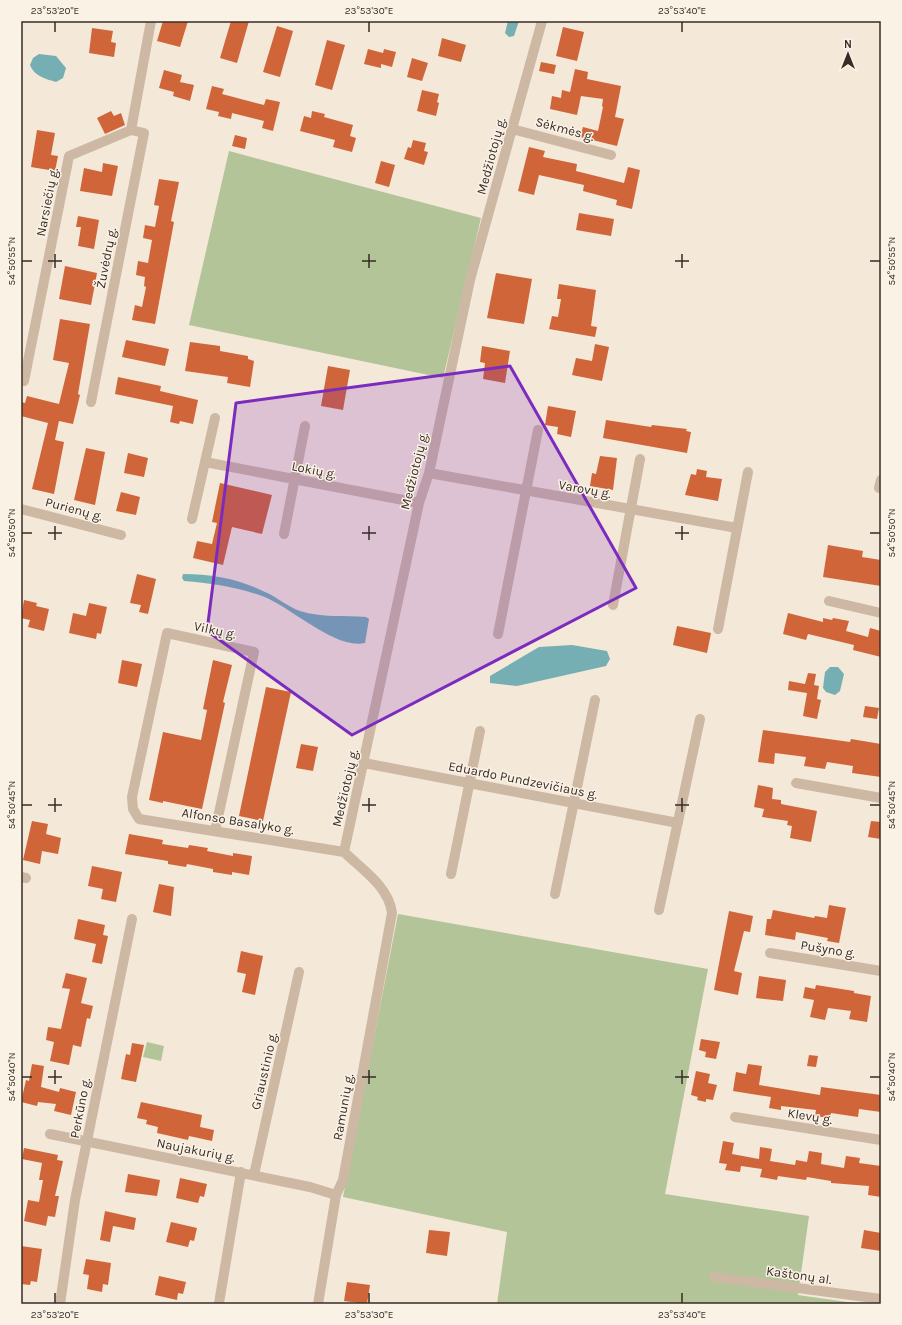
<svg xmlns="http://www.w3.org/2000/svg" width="902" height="1325" viewBox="0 0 902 1325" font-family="Karla,sans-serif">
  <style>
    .green { fill: #b3c498 }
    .water { fill: #75aeb3 }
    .building { fill: #d0653a }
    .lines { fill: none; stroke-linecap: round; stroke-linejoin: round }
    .minor { stroke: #cdb8a4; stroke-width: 10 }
    .marked { fill: #7b2cbf; fill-opacity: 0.2; stroke: #7b2cbf; stroke-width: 3; stroke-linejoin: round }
    .ticks { fill: none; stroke: #372c26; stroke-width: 1.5 }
    .labels { text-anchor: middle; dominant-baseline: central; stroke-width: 3; stroke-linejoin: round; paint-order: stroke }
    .street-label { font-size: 13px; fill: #372c26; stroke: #fbf2e6 }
    .neatline { fill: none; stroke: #372c26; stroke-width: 1.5 }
    .ticks-label { font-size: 10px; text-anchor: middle; fill: #372c26 }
  </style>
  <rect width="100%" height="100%" fill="#f4e8d9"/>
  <path class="green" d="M229 151 481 218 443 378 189 325Z
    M398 914 708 969 665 1194 809 1216 798 1295 861 1304H497L507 1232 343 1197Z
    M147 1042 164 1046 161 1061 143 1057Z"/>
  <path class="water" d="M508 21H519L514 36 509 37 505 33Z
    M39 54 56 56 66 68 63 78 56 82C46 79 34 76 30 65L33 58Z
    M183 574C212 574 239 579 265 592 277 597 288 607 300 611 322 618 344 615 366 617L369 619 365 643C335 650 290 606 262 596 237 587 210 583 184 581L182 578Z
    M572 645 607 651 610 659 606 666 517 686 490 683V676L539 647Z
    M830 667H838L844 674 840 691 835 695 826 692 823 688 825 672Z"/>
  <path class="building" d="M163 21H188L180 47 157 41Z
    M231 21H249L237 63 220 58Z
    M277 26 293 31 280 77 263 72Z
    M563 27 584 32 577 61 556 56Z
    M92 28 113 31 111 42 116 43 114 57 89 53Z
    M442 38 466 45 461 62 438 56Z
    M327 40 345 45 332 90 315 85Z
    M368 49 383 53 384 49 396 52 392 67 381 64V68L364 64Z
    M412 58 428 63 422 81 407 77Z
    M541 62 556 65 554 74 539 71Z
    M575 69 588 72 587 79 621 86 615 117 624 119 617 146 580 137 583 127 598 131 603 107 602 106 603 99 581 96 577 115 550 109 552 96 561 98 562 90 570 92Z
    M164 70 182 75 180 82 194 85 190 101 173 96 174 92 159 88Z
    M212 86 224 89 222 94 264 105 266 99 280 102 273 131 262 128 264 121 232 113 231 119 218 116 219 112 206 109Z
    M422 90 439 94 437 102 439 103 436 116 417 111Z
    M111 111 114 116 121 113 125 125 105 134 97 118Z
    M312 111 325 114 324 117 353 125 350 136 356 138 352 152 333 147 335 140 300 131 304 116 311 118Z
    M37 130 55 133 51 155 58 156 55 171 31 167Z
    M235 135 247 138 245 149 232 146Z
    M413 140 426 143 424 151 428 152 424 165 404 159 408 147 411 148Z
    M529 147 545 151 543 157 577 164 576 171 624 183 628 167 640 170 632 209 616 205 617 200 583 191 584 185 539 175 534 195 518 191Z
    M381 161 395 165 389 187 375 183Z
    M103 163 118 166 112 196 80 191 84 168 102 172Z
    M159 179 179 182 171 221 174 222 155 324 132 320 135 305 142 307 146 287 144 286 145 277 136 275 138 261 148 263 152 240 143 238 145 225 155 227 159 206 154 205Z
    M579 213 614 219 611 236 576 230Z
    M78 216 99 220 94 249 78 246 81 227H76Z
    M65 266 97 273 91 305 59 299Z
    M496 273 532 279 524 324 487 318Z
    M559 284 596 290 591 326 597 327 595 337 549 329 552 316 558 317 561 299H557Z
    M60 319 90 324 78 394 80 395 73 424 59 421 55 440 64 442 54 494 32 489 48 423 21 416V402L25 403 27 396 59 404 69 363 53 360Z
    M126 340 169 349 165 366 122 357Z
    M190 342 220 346V351L248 356V359L254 361 250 387 227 383 228 377 185 371Z
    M595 344 609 347 602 381 572 375 576 358 592 361Z
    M482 346 510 351 505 383 483 379 485 363 480 362Z
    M328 366 350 370 343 410 321 406Z
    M118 377 161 386 160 391 198 400 193 424 180 421 179 424 170 422 173 406 115 394Z
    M548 406 576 411 571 437 557 434 558 427 545 425Z
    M606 420 651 427 652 425 687 429 686 431 691 432 687 453 603 438Z
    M86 448 105 452 95 505 74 500Z
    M128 453 148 458 144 477 124 473Z
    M600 456 617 458 613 490 590 486 592 473 596 474Z
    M697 469 707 471 706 477 722 479 718 501 685 495 691 474 696 475Z
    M220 483 272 495 262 534 232 527 223 565 193 558 197 541 212 544 217 523 212 522Z
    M121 492 140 497 136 515 116 511Z
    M828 545 863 551 862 557 881 560V586L823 577Z
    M137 574 156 579 148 614 139 612 141 605 130 603Z
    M24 600 37 603 36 606 49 609 44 631 28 627 30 620 21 618Z
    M89 603 107 607 101 634 97 633 96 639 69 633 73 613 86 616Z
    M788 613 823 622V618L832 620 833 618 849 621 846 631 868 637 870 628 881 631V657L853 650 854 645 808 634 806 640 783 634Z
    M677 626 711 633 707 653 673 645Z
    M122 660 142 664 137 687 118 683Z
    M213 660 232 665 223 702 225 703 202 809 163 801V803L149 800 163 732 201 740 207 710 203 709Z
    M808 673 816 674 814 685 819 686 817 699 821 700 817 719 803 716 807 693 788 690 789 681 805 684Z
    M266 687 291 692 263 821 239 816Z
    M865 706 879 708 877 719 863 717Z
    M763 730 850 742 851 739 881 744V777L852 773 853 766 827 762 825 769 804 766 806 757 775 753 774 764 758 762Z
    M301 744 318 747 313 771 296 768Z
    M758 785 773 788 772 799 781 800V804L817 811 811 842 790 838 792 826 787 825 788 821 762 817 764 809 754 807Z
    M32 821 48 824 46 834 61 838 58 854 42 851 40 864 23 860Z
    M871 821 881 822V839L868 837Z
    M129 834 163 840 162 844 188 848 189 845 208 848 207 851 233 856V853L252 856 249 875 232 872V875L213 872V869L187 864 186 867 168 864V861L125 854Z
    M92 866 122 872 116 902 101 899 103 889 88 886Z
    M159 884 174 887 171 916 153 912Z
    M829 905 846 908 839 943 827 941 828 938 796 932 795 940 765 935 767 919H771L773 910 814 918 815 916 827 918Z
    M729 911 753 916 750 932 744 931 734 971 742 973 738 995 714 990Z
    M78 919 105 925 103 935 108 936 102 964 92 962 96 944 74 939Z
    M241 951 263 956 255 995 242 992 246 974 237 972Z
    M66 973 87 978 81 1003 93 1006 90 1019 87 1018 81 1047 73 1045 69 1065 50 1061 54 1042 46 1040 48 1027 61 1029 70 989 62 988Z
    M759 976 786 980 783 1001 756 998Z
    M816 985 854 991V993L871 996 867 1022 849 1019 851 1011 828 1008 825 1020 810 1017 814 1000 803 998 805 987 815 989Z
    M701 1039 720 1042 716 1059 705 1057 706 1052 699 1050Z
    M132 1043 144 1045 136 1082 121 1079 126 1054 130 1055Z
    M809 1055 818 1056 816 1067 807 1066Z
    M32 1064 44 1066 41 1087 59 1092 60 1088 76 1092 71 1115 54 1111 56 1104 38 1102 37 1106 21 1102 26 1080 29 1081Z
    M748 1064 762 1066 759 1085 820 1095 821 1087 881 1095V1112L859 1109 858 1117 831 1113 830 1118 815 1116 816 1110 781 1106V1110L769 1108 771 1097 733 1091 736 1072 746 1074Z
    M696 1071 710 1074 708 1083 717 1085 713 1100 706 1099V1102L697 1100 698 1097 691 1095Z
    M141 1102 202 1115 200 1127 214 1130 212 1141 189 1136 188 1140 157 1133 158 1127 146 1124 147 1120 137 1118Z
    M723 1141 734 1143 732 1154 759 1159 760 1147 772 1149 770 1161 795 1165 796 1160 807 1162 809 1151 822 1153 821 1164 844 1168 846 1156 860 1158 859 1163 881 1166V1197L868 1195 869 1186 831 1183V1181L807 1177 806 1180 778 1176 777 1180 760 1177 762 1169 741 1166 740 1172 725 1170 727 1164 719 1163Z
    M24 1148 58 1155 57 1160 63 1161 55 1196H59L55 1217 48 1216 46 1226 24 1221 28 1200 39 1202 43 1180H39L42 1163 22 1159Z
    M128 1174 160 1180 157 1196 125 1192Z
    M180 1178 207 1184 204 1197 200 1196 198 1203 176 1198Z
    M105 1211 136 1218 134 1230 113 1226 110 1242 100 1240Z
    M171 1222 197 1228 194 1241 190 1240 188 1247 166 1242Z
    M429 1230 450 1232 447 1256 426 1253Z
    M864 1230 881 1233V1251L861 1248Z
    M21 1246 42 1249 37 1282 31 1281 30 1285 21 1284Z
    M86 1259 111 1263 108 1285 103 1284 102 1292 87 1289 89 1275 83 1274Z
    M159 1276 186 1282 183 1294 178 1293 177 1300 155 1295Z
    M347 1282 370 1285 367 1304 344 1301Z"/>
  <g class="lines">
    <path class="minor" d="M512 129 611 155
      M24 381 69 156 131 130 151 21
      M91 402 144 133 131 130
      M205 462 419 503
      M429 473 737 528
      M879 488 881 480
      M21 509 121 535
      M192 519 215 418
      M284 534 305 426
      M829 601 881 613
      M613 605 640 459
      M718 629 748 472
      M498 634 538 430
      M364 763 678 823
      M796 783 881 798
      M215 831 254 652 167 633 132 797 133 809 139 819 344 852
      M451 874 480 731
      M21 877 26 878
      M555 894 595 700
      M659 910 700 719
      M770 953 881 971
      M735 1117 881 1140
      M50 1134 310 1187 336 1195
      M254 1175 299 972
      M714 1277 881 1299
      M219 1303 241 1172
      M60 1304 75 1200 132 919
      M318 1304 336 1195 343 1180 392 913C389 887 362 869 344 852L419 503 429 473 470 280 542 21"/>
  </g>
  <path class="marked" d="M510 366 636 588 352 735 207 631 236 403Z"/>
  <path class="ticks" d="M55 22V32M369 22V32M682 22V32M55 254V268M369 254V268M682 254V268M22 261H32M48 261H62M362 261H376M675 261H689M870 261H880M55 526V540M369 526V540M682 526V540M22 533H32M48 533H62M362 533H376M675 533H689M870 533H880M55 798V812M369 798V812M682 798V812M22 805H32M48 805H62M362 805H376M675 805H689M870 805H880M55 1070V1084M369 1070V1084M682 1070V1084M22 1077H32M48 1077H62M362 1077H376M675 1077H689M870 1077H880M55 1293V1303M369 1293V1303M682 1293V1303"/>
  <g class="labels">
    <g class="street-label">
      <text transform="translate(565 129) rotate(15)">Sėkmės g.</text>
      <text transform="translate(491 156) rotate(-75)">Medžiotojų g.</text>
      <text transform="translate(47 202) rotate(-79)">Narsiečių g.</text>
      <text transform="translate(106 258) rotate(-79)">Žuvėdrų g.</text>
      <text transform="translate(314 470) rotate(11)">Lokių g.</text>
      <text transform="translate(414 471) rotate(-76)">Medžiotojų g.</text>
      <text transform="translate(585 489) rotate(10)">Varovų g.</text>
      <text transform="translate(74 509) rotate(15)">Purienų g.</text>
      <text transform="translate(215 630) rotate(12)">Vilkų g.</text>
      <text transform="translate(523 780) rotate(11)">Eduardo Pundzevičiaus g.</text>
      <text transform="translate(345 788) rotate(-77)">Medžiotojų g.</text>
      <text transform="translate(238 821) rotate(9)">Alfonso Basalyko g.</text>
      <text transform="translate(828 949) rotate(9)">Pušyno g.</text>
      <text transform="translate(264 1071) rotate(-77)">Griaustinio g.</text>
      <text transform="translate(343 1107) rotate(-80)">Ramunių g.</text>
      <text transform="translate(80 1108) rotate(-79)">Perkūno g.</text>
      <text transform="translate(810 1116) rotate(9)">Klevų g.</text>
      <text transform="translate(196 1150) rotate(11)">Naujakurių g.</text>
      <text transform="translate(799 1275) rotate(8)">Kaštonų al.</text>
    </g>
  </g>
  <rect width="902" height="1325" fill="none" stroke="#fbf2e6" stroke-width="44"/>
  <g transform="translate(848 54)" stroke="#fbf2e6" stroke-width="3" paint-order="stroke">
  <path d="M0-3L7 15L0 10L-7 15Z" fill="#372c26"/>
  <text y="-6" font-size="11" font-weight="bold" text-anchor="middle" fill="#372c26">N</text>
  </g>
  <rect x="22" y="22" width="858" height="1281" class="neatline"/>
  <g class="ticks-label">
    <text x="55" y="14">23°53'20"E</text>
    <text x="369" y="14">23°53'30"E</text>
    <text x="682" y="14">23°53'40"E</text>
    <text transform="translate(11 261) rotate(-90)" y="4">54°50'55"N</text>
    <text transform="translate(891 261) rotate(-90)" y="4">54°50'55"N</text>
    <text transform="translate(11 533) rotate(-90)" y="4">54°50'50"N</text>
    <text transform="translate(891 533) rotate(-90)" y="4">54°50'50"N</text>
    <text transform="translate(11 805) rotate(-90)" y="4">54°50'45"N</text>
    <text transform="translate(891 805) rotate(-90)" y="4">54°50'45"N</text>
    <text transform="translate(11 1077) rotate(-90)" y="4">54°50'40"N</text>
    <text transform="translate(891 1077) rotate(-90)" y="4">54°50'40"N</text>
    <text x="55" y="1318">23°53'20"E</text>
    <text x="369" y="1318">23°53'30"E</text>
    <text x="682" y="1318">23°53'40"E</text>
  </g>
</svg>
